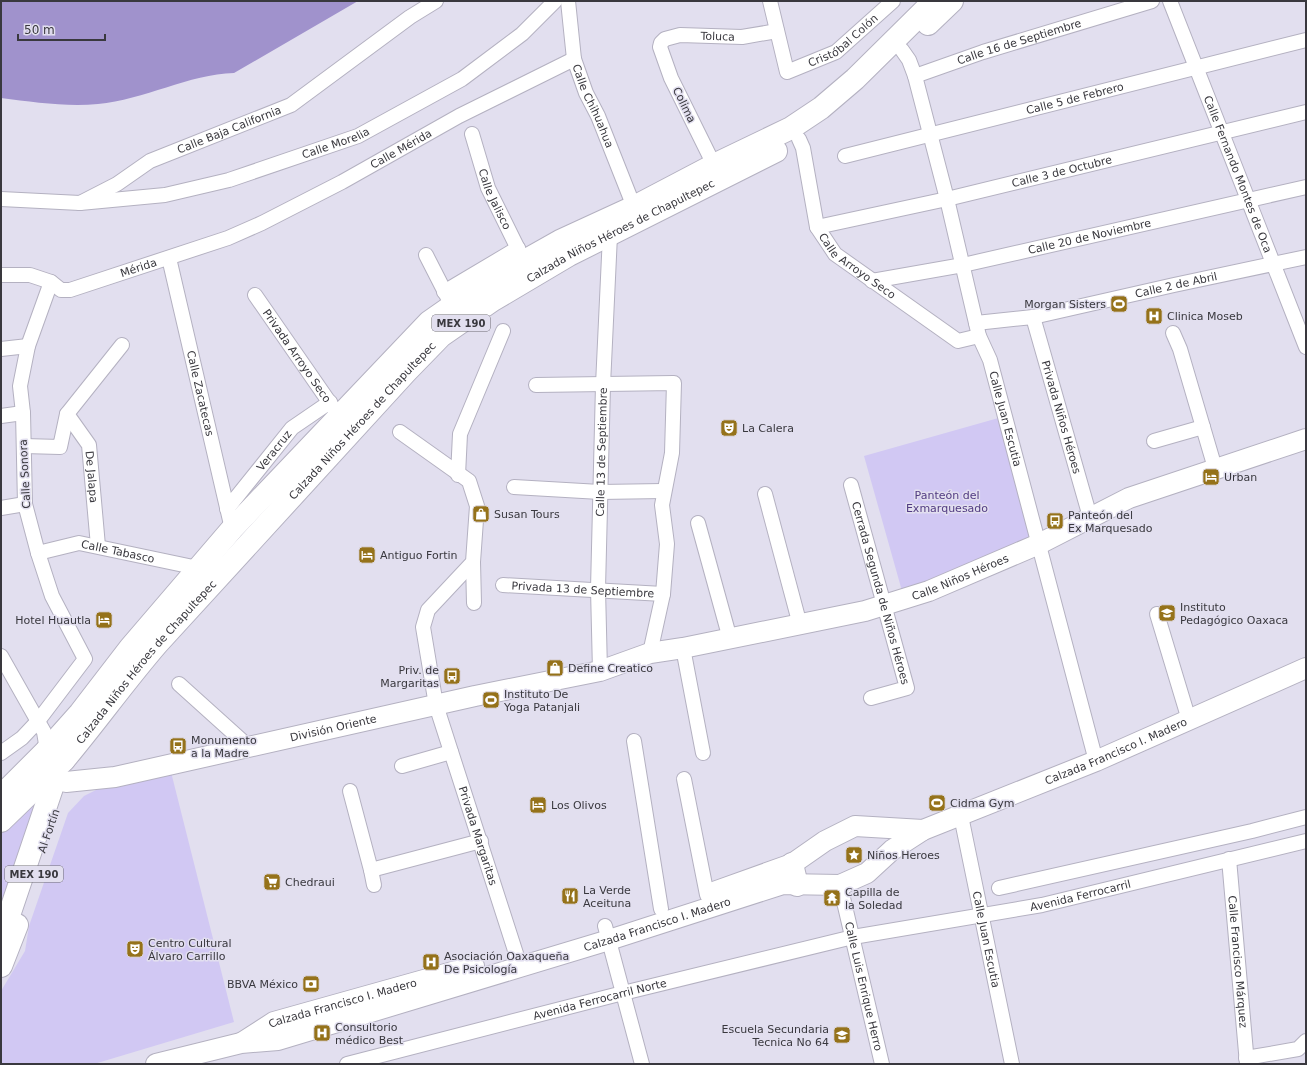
<svg xmlns="http://www.w3.org/2000/svg" width="1307" height="1065" viewBox="0 0 1307 1065" font-family="'DejaVu Sans',sans-serif">
  <style>
    .green { fill: #d1c8f3 }
    .forest { fill: #a092cc }
    .lines { fill: none; stroke-linecap: round; stroke-linejoin: round }
    .minor-casing { stroke: #b4b1c1; stroke-width: 16 }
    .secondary-casing { stroke: #b4b1c1; stroke-width: 22 }
    .primary-casing { stroke: #b4b1c1; stroke-width: 24 }
    .trunk-casing { stroke: #b4b1c1; stroke-width: 24 }
    .minor { stroke: #fff; stroke-width: 14 }
    .secondary { stroke: #fff; stroke-width: 20 }
    .primary { stroke: #fff; stroke-width: 22 }
    .trunk { stroke: #fff; stroke-width: 22 }
    .labels { text-anchor: middle; dominant-baseline: central; stroke-width: 3; stroke-linejoin: round; paint-order: stroke }
    .shield { fill: #e2dfef; stroke: #6c6a73; stroke-width: 1 }
    .shield-label { font-size: 10px; font-weight: bold; fill: #39383e }
    .street-label { font-size: 11px; fill: #39383e; stroke: #e2dfef }
    .poi-label { font-size: 11px; fill: #39383e; stroke: #e2dfef; text-anchor: start }
    .park-label { font-size: 11px; fill: #513b82; stroke: #e2dfef }
  </style>
  <rect width="100%" height="100%" fill="#e2dfef"/>
  <path class="green" d="M1002 417 1035 535 902 591 864 456Z
    M171 772 234 1022 94 1064H1V991L25 951 29 926 68 813 84 796 106 785Z
    M42 792 1 931V828Z"/>
  <path class="forest" d="M1 1H358L234 73C189 74 144 100 98 104 66 107 33 102 1 98Z"/>
  <g class="lines">
    <defs>
      <g id="minor">
        <path id="s1" d="M568 1 574 59 586 93 598 116 634 207"/>
        <path id="s2" d="M770 1 787 72 836 52 893 1"/>
        <path id="s3" d="M1170 1 1306 347"/>
        <path id="s4" d="M902 50 909 60 915 76 983 52 1152 1"/>
        <path id="s5" d="M915 76 947 199 979 336 990 360 1096 761"/>
        <path id="s6" d="M472 134 488 188 524 261"/>
        <path id="s7" d="M799 139 803 148 817 227 835 254 958 341 979 336"/>
        <path id="s8" d="M845 156 1306 40"/>
        <path id="s9" d="M714 165 671 78 660 47 661 43 665 39 680 35 742 37 777 31"/>
        <path id="s10" d="M1 199 80 203 117 184 150 161 291 105 410 17 436 1"/>
        <path id="s11" d="M80 203 165 195 229 180 358 136 462 79 522 34 555 1"/>
        <path id="s12" d="M817 227 947 199 1306 112"/>
        <path d="M426 255 449 300"/>
        <path id="s13" d="M169 258 232 529"/>
        <path id="s14" d="M1 275H30L51 282 61 290H70L228 238 262 223 342 182 459 116 574 59"/>
        <path id="s15" d="M872 281 963 265 1306 187"/>
        <path d="M444 292 518 248"/>
        <path id="s16" d="M255 295 334 409"/>
        <path id="s17" d="M1033 317 1090 517"/>
        <path id="s18" d="M976 323 1033 317 1174 285 1306 257"/>
        <path d="M1173 333 1180 349 1215 468"/>
        <path d="M1 349 28 346"/>
        <path d="M536 385 674 383 672 453 662 505 667 544 663 594 650 653"/>
        <path id="s19" d="M67 414 89 445 98 546"/>
        <path d="M1 416 23 413"/>
        <path id="s20" d="M400 432 469 481 477 506 473 562 428 610 423 627 436 705 520 966"/>
        <path d="M1154 441 1203 427"/>
        <path d="M24 446 60 447 67 414 122 345"/>
        <path d="M458 475 460 434 503 331"/>
        <path id="s21" d="M851 485 907 688 871 698"/>
        <path d="M514 487 600 492 663 491"/>
        <path d="M765 494 800 625"/>
        <path d="M1 508 25 504"/>
        <path id="s22" d="M227 509 292 428 330 402"/>
        <path d="M698 523 730 639"/>
        <path id="s23" d="M38 553 79 543 198 568"/>
        <path d="M473 562 474 603"/>
        <path id="s24" d="M503 585 663 594"/>
        <path d="M1157 614 1189 720"/>
        <path d="M683 648 703 753"/>
        <path d="M1 656 44 732 47 750"/>
        <path id="s25" d="M600 671 598 589 603 385 610 235"/>
        <path d="M179 684 250 748"/>
        <path d="M634 741 661 909"/>
        <path d="M1 753 22 738 38 721 85 659 52 596 38 553 25 504 23 413 20 386 28 346 51 282"/>
        <path d="M402 766 451 752"/>
        <path d="M684 779 707 895"/>
        <path d="M350 791 371 870 481 841"/>
        <path id="s26" d="M961 816 1012 1064"/>
        <path id="s27" d="M1229 859 1247 1064"/>
        <path d="M371 870 374 885"/>
        <path id="s28" d="M840 885 882 1064"/>
        <path d="M999 888 1252 831 1306 817"/>
        <path d="M605 926 642 1064"/>
        <path d="M1246 1058 1298 1049 1306 1041"/>
        <path id="s29" d="M347 1064 623 993 853 937 1042 905 1306 841"/>
      </g>
      <g id="secondary">
        <path id="s30" d="M66 782 115 777 475 696 600 671 650 653 683 648 865 611 929 591 1039 544 1129 498 1306 439"/>
        <path d="M711 893 792 864 825 841 855 826 923 830"/>
        <path id="s31" d="M243 1042 274 1022 474 966"/>
        <path id="s32" d="M156 1064 241 1043 278 1040 609 940 783 884 840 885 867 873 892 850 923 830 1096 761 1306 668"/>
      </g>
      <g id="primary">
        <path d="M928 24 952 1"/>
        <path id="s33" d="M64 760C96 722 125 681 158 643L406 372 441 336 493 300 569 255 776 151"/>
        <path d="M792 864 797 885"/>
        <path d="M1 939 54 782V771L47 750 80 713 130 648 232 529 429 322 482 285 560 241 634 207 714 165 791 128 821 108 855 79 934 1"/>
        <path d="M1 966 17 925"/>
      </g>
      <path id="trunk" d="M1 796 47 750
        M1 821 64 760"/>
    </defs>
    <use href="#minor" class="minor-casing"/>
    <use href="#secondary" class="secondary-casing"/>
    <use href="#primary" class="primary-casing"/>
    <use href="#trunk" class="trunk-casing"/>
    <use href="#minor" class="minor"/>
    <use href="#secondary" class="secondary"/>
    <use href="#primary" class="primary"/>
    <use href="#trunk" class="trunk"/>
  </g>
  <defs>
    <symbol id="stadium-square" viewBox="-11 -11 22 22"><rect x="-9" y="-9" width="18" height="18" rx="4" fill="#95721a" stroke="#e2dfef"/><path d="M0-5a6.5 5 0 1 0 0 10a6.5 5 0 1 0 0-10ZM-3.5-1.8h7v3.6h-7Z" fill="#fff"/></symbol>
    <symbol id="hospital-square" viewBox="-11 -11 22 22"><rect x="-9" y="-9" width="18" height="18" rx="4" fill="#95721a" stroke="#e2dfef"/><path d="M-5-5h3v3.5h4V-5h3V5h-3V1.5h-4V5h-3Z" fill="#fff"/></symbol>
    <symbol id="theatre-square" viewBox="-11 -11 22 22"><rect x="-9" y="-9" width="18" height="18" rx="4" fill="#95721a" stroke="#e2dfef"/><path d="M-5-5.5Q0-4 5-5.5V0Q5 5 0 6Q-5 5-5 0ZM-3.3-2.5H-1v1.5H-3.3ZM1-2.5H3.3v1.5H1ZM-2.8 1Q0 5.5 2.8 1Z" fill="#fff"/></symbol>
    <symbol id="hotel-square" viewBox="-11 -11 22 22"><rect x="-9" y="-9" width="18" height="18" rx="4" fill="#95721a" stroke="#e2dfef"/><path d="M-6-4.5h1.5V1H6V5H4.5V3h-9V5H-6ZM-4 0a1.8 1.8 0 1 1 3.6 0ZM.5 0V-2.5h3Q6-2.5 6 0Z" fill="#fff"/></symbol>
    <symbol id="shop-square" viewBox="-11 -11 22 22"><rect x="-9" y="-9" width="18" height="18" rx="4" fill="#95721a" stroke="#e2dfef"/><path d="M-5-2.5h2.3a2.7 3.5 0 0 1 5.4 0H5L5.5 6h-11ZM-1.5-2.5h3a1.5 2.3 0 0 0-3 0Z" fill="#fff"/></symbol>
    <symbol id="bus-square" viewBox="-11 -11 22 22"><rect x="-9" y="-9" width="18" height="18" rx="4" fill="#95721a" stroke="#e2dfef"/><path d="M-5-6H5V4H4V6H2V4H-2V6H-4V4H-5ZM-3.5-4V0h7V-4ZM-3.5 1.2v1.5H-2V1.2ZM2 1.2v1.5H3.5V1.2Z" fill="#fff"/></symbol>
    <symbol id="school-square" viewBox="-11 -11 22 22"><rect x="-9" y="-9" width="18" height="18" rx="4" fill="#95721a" stroke="#e2dfef"/><path d="M0-5L7-2L0 1L-7-2ZM-4 1L0 2.5L4 1V4Q0 6-4 4Z" fill="#fff"/></symbol>
    <symbol id="sight-square" viewBox="-11 -11 22 22"><rect x="-9" y="-9" width="18" height="18" rx="4" fill="#95721a" stroke="#e2dfef"/><path d="M0-6L1.8-2.2L6-1.7L2.9 1.2L3.7 5.4L0 3.3L-3.7 5.4L-2.9 1.2L-6-1.7L-1.8-2.2Z" fill="#fff"/></symbol>
    <symbol id="supermarket-square" viewBox="-11 -11 22 22"><rect x="-9" y="-9" width="18" height="18" rx="4" fill="#95721a" stroke="#e2dfef"/><path d="M-6-5.5h2.5l.6 2H6L4.5 2H-2.5L-4.4-4H-6ZM-1.5 3.2a1.3 1.3 0 1 0 .1 0ZM3 3.2a1.3 1.3 0 1 0 .1 0Z" fill="#fff"/></symbol>
    <symbol id="restaurant-square" viewBox="-11 -11 22 22"><rect x="-9" y="-9" width="18" height="18" rx="4" fill="#95721a" stroke="#e2dfef"/><path d="M-5-6h1v4h1v-4h1v4h1v-4h1v5L-1.5 .5V6h-2V.5L-5-1ZM5-6V6H3V1.5H1.5Q1.5-4 5-6Z" fill="#fff"/></symbol>
    <symbol id="temple-square" viewBox="-11 -11 22 22"><rect x="-9" y="-9" width="18" height="18" rx="4" fill="#95721a" stroke="#e2dfef"/><path d="M0-6L5-2H3V0L6.5 2.5H4V6H1.5V3h-3V6H-4V2.5H-6.5L-3 0V-2H-5Z" fill="#fff"/></symbol>
    <symbol id="bank-square" viewBox="-11 -11 22 22"><rect x="-9" y="-9" width="18" height="18" rx="4" fill="#95721a" stroke="#e2dfef"/><path d="M-6-4H6V4H-6ZM0-2.3a2.3 2.3 0 1 0 0 4.6a2.3 2.3 0 1 0 0-4.6Z" fill="#fff"/></symbol>
  </defs>
  <g fill-rule="evenodd">
    <use href="#stadium-square" x="1109" y="294" width="20" height="20"/>
    <use href="#hospital-square" x="1144" y="306" width="20" height="20"/>
    <use href="#theatre-square" x="719" y="418" width="20" height="20"/>
    <use href="#hotel-square" x="1201" y="467" width="20" height="20"/>
    <use href="#shop-square" x="471" y="504" width="20" height="20"/>
    <use href="#bus-square" x="1045" y="511" width="20" height="20"/>
    <use href="#hotel-square" x="357" y="545" width="20" height="20"/>
    <use href="#school-square" x="1157" y="603" width="20" height="20"/>
    <use href="#hotel-square" x="94" y="610" width="20" height="20"/>
    <use href="#shop-square" x="545" y="658" width="20" height="20"/>
    <use href="#bus-square" x="442" y="666" width="20" height="20"/>
    <use href="#stadium-square" x="481" y="690" width="20" height="20"/>
    <use href="#bus-square" x="168" y="736" width="20" height="20"/>
    <use href="#stadium-square" x="927" y="793" width="20" height="20"/>
    <use href="#hotel-square" x="528" y="795" width="20" height="20"/>
    <use href="#sight-square" x="844" y="845" width="20" height="20"/>
    <use href="#supermarket-square" x="262" y="872" width="20" height="20"/>
    <use href="#restaurant-square" x="560" y="886" width="20" height="20"/>
    <use href="#temple-square" x="822" y="888" width="20" height="20"/>
    <use href="#theatre-square" x="125" y="939" width="20" height="20"/>
    <use href="#hospital-square" x="421" y="952" width="20" height="20"/>
    <use href="#bank-square" x="301" y="974" width="20" height="20"/>
    <use href="#hospital-square" x="312" y="1023" width="20" height="20"/>
    <use href="#school-square" x="832" y="1025" width="20" height="20"/>
  </g>
  <g class="labels">
    <g class="shield">
      <rect x="432" y="315" width="58" height="16" rx="3"/>
      <rect x="5" y="866" width="58" height="16" rx="3"/>
    </g>
    <g class="shield-label">
      <text x="461" y="323">MEX 190</text>
      <text x="34" y="874">MEX 190</text>
    </g>
    <g class="street-label">
      <text stroke="none"><textPath href="#s9" startOffset="193">Toluca</textPath></text>
      <text stroke="none"><textPath href="#s2" startOffset="138">Cristóbal Colón</textPath></text>
      <text stroke="none"><textPath href="#s4" startOffset="139">Calle 16 de Septiembre</textPath></text>
      <text stroke="none"><textPath href="#s8" startOffset="237">Calle 5 de Febrero</textPath></text>
      <text transform="translate(684 105) rotate(64)">Colima</text>
      <text stroke="none"><textPath href="#s1" startOffset="109">Calle Chihuahua</textPath></text>
      <text stroke="none"><textPath href="#s10" startOffset="246">Calle Baja California</textPath></text>
      <text stroke="none"><textPath href="#s11" startOffset="264">Calle Morelia</textPath></text>
      <text stroke="none"><textPath href="#s14" startOffset="434">Calle Mérida</textPath></text>
      <text stroke="none"><textPath href="#s12" startOffset="251">Calle 3 de Octubre</textPath></text>
      <text stroke="none"><textPath href="#s3" startOffset="186">Calle Fernando Montes de Oca</textPath></text>
      <text stroke="none"><textPath href="#s6" startOffset="69">Calle Jalisco</textPath></text>
      <text stroke="none"><textPath href="#s33" startOffset="776">Calzada Niños Héroes de Chapultepec</textPath></text>
      <text stroke="none"><textPath href="#s15" startOffset="222">Calle 20 de Noviembre</textPath></text>
      <text stroke="none"><textPath href="#s7" startOffset="147">Calle Arroyo Seco</textPath></text>
      <text stroke="none"><textPath href="#s14" startOffset="145">Mérida</textPath></text>
      <text stroke="none"><textPath href="#s18" startOffset="204">Calle 2 de Abril</textPath></text>
      <text stroke="none"><textPath href="#s16" startOffset="74">Privada Arroyo Seco</textPath></text>
      <text stroke="none"><textPath href="#s13" startOffset="139">Calle Zacatecas</textPath></text>
      <text stroke="none"><textPath href="#s17" startOffset="104">Privada Niños Héroes</textPath></text>
      <text stroke="none"><textPath href="#s5" startOffset="355">Calle Juan Escutia</textPath></text>
      <text stroke="none"><textPath href="#s33" startOffset="452">Calzada Niños Héroes de Chapultepec</textPath></text>
      <text stroke="none"><textPath href="#s22" startOffset="75">Veracruz</textPath></text>
      <text stroke="none"><textPath href="#s25" startOffset="219">Calle 13 de Septiembre</textPath></text>
      <text transform="translate(25 474) rotate(-93)">Calle Sonora</text>
      <text stroke="none"><textPath href="#s19" startOffset="70">De Jalapa</textPath></text>
      <text stroke="none"><textPath href="#s23" startOffset="82">Calle Tabasco</textPath></text>
      <text stroke="none"><textPath href="#s30" startOffset="919">Calle Niños Héroes</textPath></text>
      <text stroke="none"><textPath href="#s24" startOffset="80">Privada 13 de Septiembre</textPath></text>
      <text stroke="none"><textPath href="#s21" startOffset="112">Cerrada Segunda de Niños Héroes</textPath></text>
      <text stroke="none"><textPath href="#s33" startOffset="128">Calzada Niños Héroes de Chapultepec</textPath></text>
      <text stroke="none"><textPath href="#s30" startOffset="273">División Oriente</textPath></text>
      <text stroke="none"><textPath href="#s32" startOffset="1019">Calzada Francisco I. Madero</textPath></text>
      <text transform="translate(49 831) rotate(-71)">Al Fortín</text>
      <text stroke="none"><textPath href="#s20" startOffset="467">Privada Margaritas</textPath></text>
      <text stroke="none"><textPath href="#s29" startOffset="753">Avenida Ferrocarril</textPath></text>
      <text stroke="none"><textPath href="#s32" startOffset="521">Calzada Francisco I. Madero</textPath></text>
      <text stroke="none"><textPath href="#s26" startOffset="126">Calle Juan Escutia</textPath></text>
      <text stroke="none"><textPath href="#s27" startOffset="103">Calle Francisco Márquez</textPath></text>
      <text stroke="none"><textPath href="#s28" startOffset="104">Calle Luis Enrique Herro</textPath></text>
      <text stroke="none"><textPath href="#s29" startOffset="261">Avenida Ferrocarril Norte</textPath></text>
      <text stroke="none"><textPath href="#s31" startOffset="108">Calzada Francisco I. Madero</textPath></text>
    </g>
    <g class="poi-label">
      <text x="1106" y="304" text-anchor="end">Morgan Sisters</text>
      <text x="1167" y="316">Clinica Moseb</text>
      <text x="742" y="428">La Calera</text>
      <text x="1224" y="477">Urban</text>
      <text x="494" y="514">Susan Tours</text>
      <text x="1068" y="515">Panteón del<tspan x="1068" dy="13">Ex Marquesado</tspan></text>
      <text x="380" y="555">Antiguo Fortin</text>
      <text x="1180" y="607">Instituto<tspan x="1180" dy="13">Pedagógico Oaxaca</tspan></text>
      <text x="91" y="620" text-anchor="end">Hotel Huautla</text>
      <text x="568" y="668">Define Creatico</text>
      <text x="439" y="670" text-anchor="end">Priv. de<tspan x="439" dy="13">Margaritas</tspan></text>
      <text x="504" y="694">Instituto De<tspan x="504" dy="13">Yoga Patanjali</tspan></text>
      <text x="191" y="740">Monumento<tspan x="191" dy="13">a la Madre</tspan></text>
      <text x="950" y="803">Cidma Gym</text>
      <text x="551" y="805">Los Olivos</text>
      <text x="867" y="855">Niños Heroes</text>
      <text x="285" y="882">Chedraui</text>
      <text x="583" y="890">La Verde<tspan x="583" dy="13">Aceituna</tspan></text>
      <text x="845" y="892">Capilla de<tspan x="845" dy="13">la Soledad</tspan></text>
      <text x="148" y="943">Centro Cultural<tspan x="148" dy="13">Álvaro Carrillo</tspan></text>
      <text x="444" y="956">Asociación Oaxaqueña<tspan x="444" dy="13">De Psicología</tspan></text>
      <text x="298" y="984" text-anchor="end">BBVA México</text>
      <text x="335" y="1027">Consultorio<tspan x="335" dy="13">médico Best</tspan></text>
      <text x="829" y="1029" text-anchor="end">Escuela Secundaria<tspan x="829" dy="13">Tecnica No 64</tspan></text>
    </g>
    <g class="park-label">
      <text x="947" y="495">Panteón del<tspan x="947" dy="13">Exmarquesado</tspan></text>
    </g>
  </g>
  <rect width="1307" height="1065" fill="none" stroke="#39383e" stroke-width="4"/>
  <path d="M18 34v6h87v-6" fill="none" stroke="#39383e" stroke-width="2"/>
  <text x="24" y="34" font-size="12" fill="#39383e" stroke="#e2dfef" stroke-width="3" paint-order="stroke">50 m</text>
</svg>
